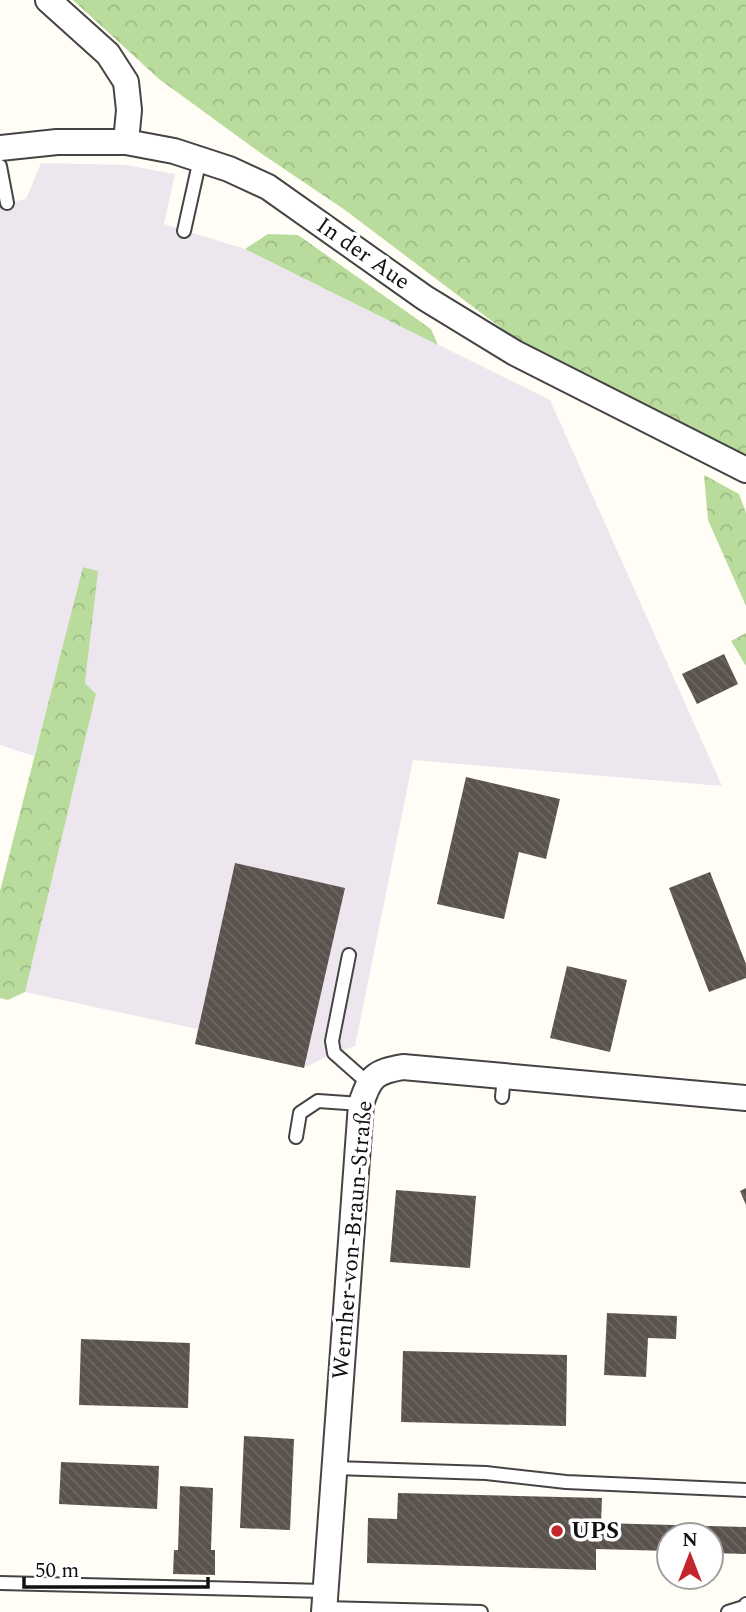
<svg xmlns="http://www.w3.org/2000/svg" width="746" height="1612" viewBox="0 0 746 1612" font-family="Spectral,serif">
  <style>
    .industrial { fill: #eee6ef }
    .forest { fill: url(#forest-crowns) }
    .building { fill: url(#building-back-hatch) }
    .lines { fill: none; stroke-linecap: round; stroke-linejoin: round }
    .lane-casing { stroke: #444; stroke-width: 16 }
    .street-casing { stroke: #444; stroke-width: 28 }
    .lane { stroke: #fff; stroke-width: 12 }
    .street { stroke: #fff; stroke-width: 24 }
    .poi-dot { fill: #c4262e; stroke: #fff; stroke-width: 2.5 }
    .labels { text-anchor: middle; dominant-baseline: central; stroke-width: 7; stroke-linejoin: round; paint-order: stroke }
    .street-label { font-size: 23px; fill: #111; stroke: #fff }
    .poi-label { font-size: 23px; font-weight: bold; fill: #111; stroke: #fff; text-anchor: start }
  </style>
  <defs>
    <pattern id="forest-crowns" width="20" height="18" patternUnits="userSpaceOnUse" patternTransform="scale(1.75)"><rect width="20" height="18" fill="#b9dc9c"/><path d="M2 6a3 3 0 1 1 6 0M12 15a3 3 0 1 1 6 0" fill="none" stroke="#9ebc85"/></pattern>
    <pattern id="building-back-hatch" width="6" height="6" patternUnits="userSpaceOnUse" patternTransform="scale(1.75)"><rect width="6" height="6" fill="#5a524d"/><path d="M-1 5l2 2M0 0l6 6M5-1l2 2" fill="none" stroke="#6d6662"/></pattern>
  </defs>
  <rect width="100%" height="100%" fill="#fffdf5"/>
  <path class="industrial" d="M41 163 126 165 175 174 164 224 245 249 550 400 722 786 413 760 355 1046 334 1053 304 1068 195 1044 197 1029 25 992 96 694 85 684 97 571 84 567 34 756 0 745V204L26 199Z"/>
  <path class="forest" d="M73 0H746V455L521 343 345 210 262 154 159 79Z
    M268 234 298 235 431 329 438 345 245 249Z
    M704 475 739 494 746 513V606L708 520Z
    M83 567 98 571 85 683 96 694 25 992 8 1000 0 998V891Z
    M746 633V666L731 641Z"/>
  <path class="building" d="M724 654 738 684 697 704 682 674Z
    M466 777 560 799 546 859 519 852 504 919 437 904Z
    M235 863 345 888 304 1068 195 1044Z
    M710 872 746 964V978L709 992 669 888Z
    M567 966 627 980 610 1052 550 1038Z
    M746 1188V1205L740 1191Z
    M396 1190 476 1196 470 1268 390 1262Z
    M607 1313 677 1316 676 1339 648 1338 646 1377 604 1375Z
    M81 1339 190 1343 188 1408 79 1405Z
    M403 1351 567 1355 566 1426 401 1422Z
    M244 1436 294 1439 290 1530 240 1528Z
    M61 1462 159 1466 157 1509 59 1504Z
    M180 1486 213 1488 211 1550H215V1575L173 1574 174 1550H178Z
    M398 1493 602 1498 601 1523 746 1527V1554L711 1553V1535H669V1551L596 1549V1570L367 1563 368 1518 397 1519Z"/>
  <g class="lines">
    <defs>
      <path id="lane" d="M0 166 7 203
        M184 231 200 159
        M349 955 332 1041 334 1053 368 1083
        M502 1097 504 1076
        M296 1137 300 1113 318 1101 361 1104
        M335 1468 486 1473 566 1482 746 1490
        M0 1583 325 1591
        M324 1608 481 1612
        M728 1612 744 1607 746 1604"/>
      <path id="street" d="M48 0 108 54 126 82 129 110 126 142
        M0 148 57 142H126L174 151 229 169 268 187 425 298 515 353 746 470
        M324 1612 361 1104C370 1076 375 1072 403 1067L746 1098"/>
    </defs>
    <use href="#lane" class="lane-casing"/>
    <use href="#street" class="street-casing"/>
    <use href="#lane" class="lane"/>
    <use href="#street" class="street"/>
  </g>
  <circle class="poi-dot" cx="557" cy="1531" r="7"/>
  <g class="labels">
    <g class="street-label">
      <text transform="translate(363 254) rotate(35)">In der Aue</text>
      <text transform="translate(353 1240) rotate(-85)">Wernher-von-Braun-Straße</text>
    </g>
    <g class="poi-label">
      <text x="571" y="1531">UPS</text>
    </g>
  </g>
  <g transform="translate(690 1556)"><circle r="33" fill="#ffffff" stroke="#a0a0a0" stroke-width="2"/>
  <path d="M0-5L12 26L0 18L-12 26Z" fill="#c4262e"/>
  <text y="-10" font-size="19" font-weight="bold" text-anchor="middle" fill="#111111">N</text>
  </g>
  <path d="M24 1577v10h184v-10" fill="none" stroke="#111111" stroke-width="3.5"/>
  <text x="35" y="1577" font-size="21" fill="#111111" stroke="#ffffff" stroke-width="5" paint-order="stroke">50 m</text>
</svg>
